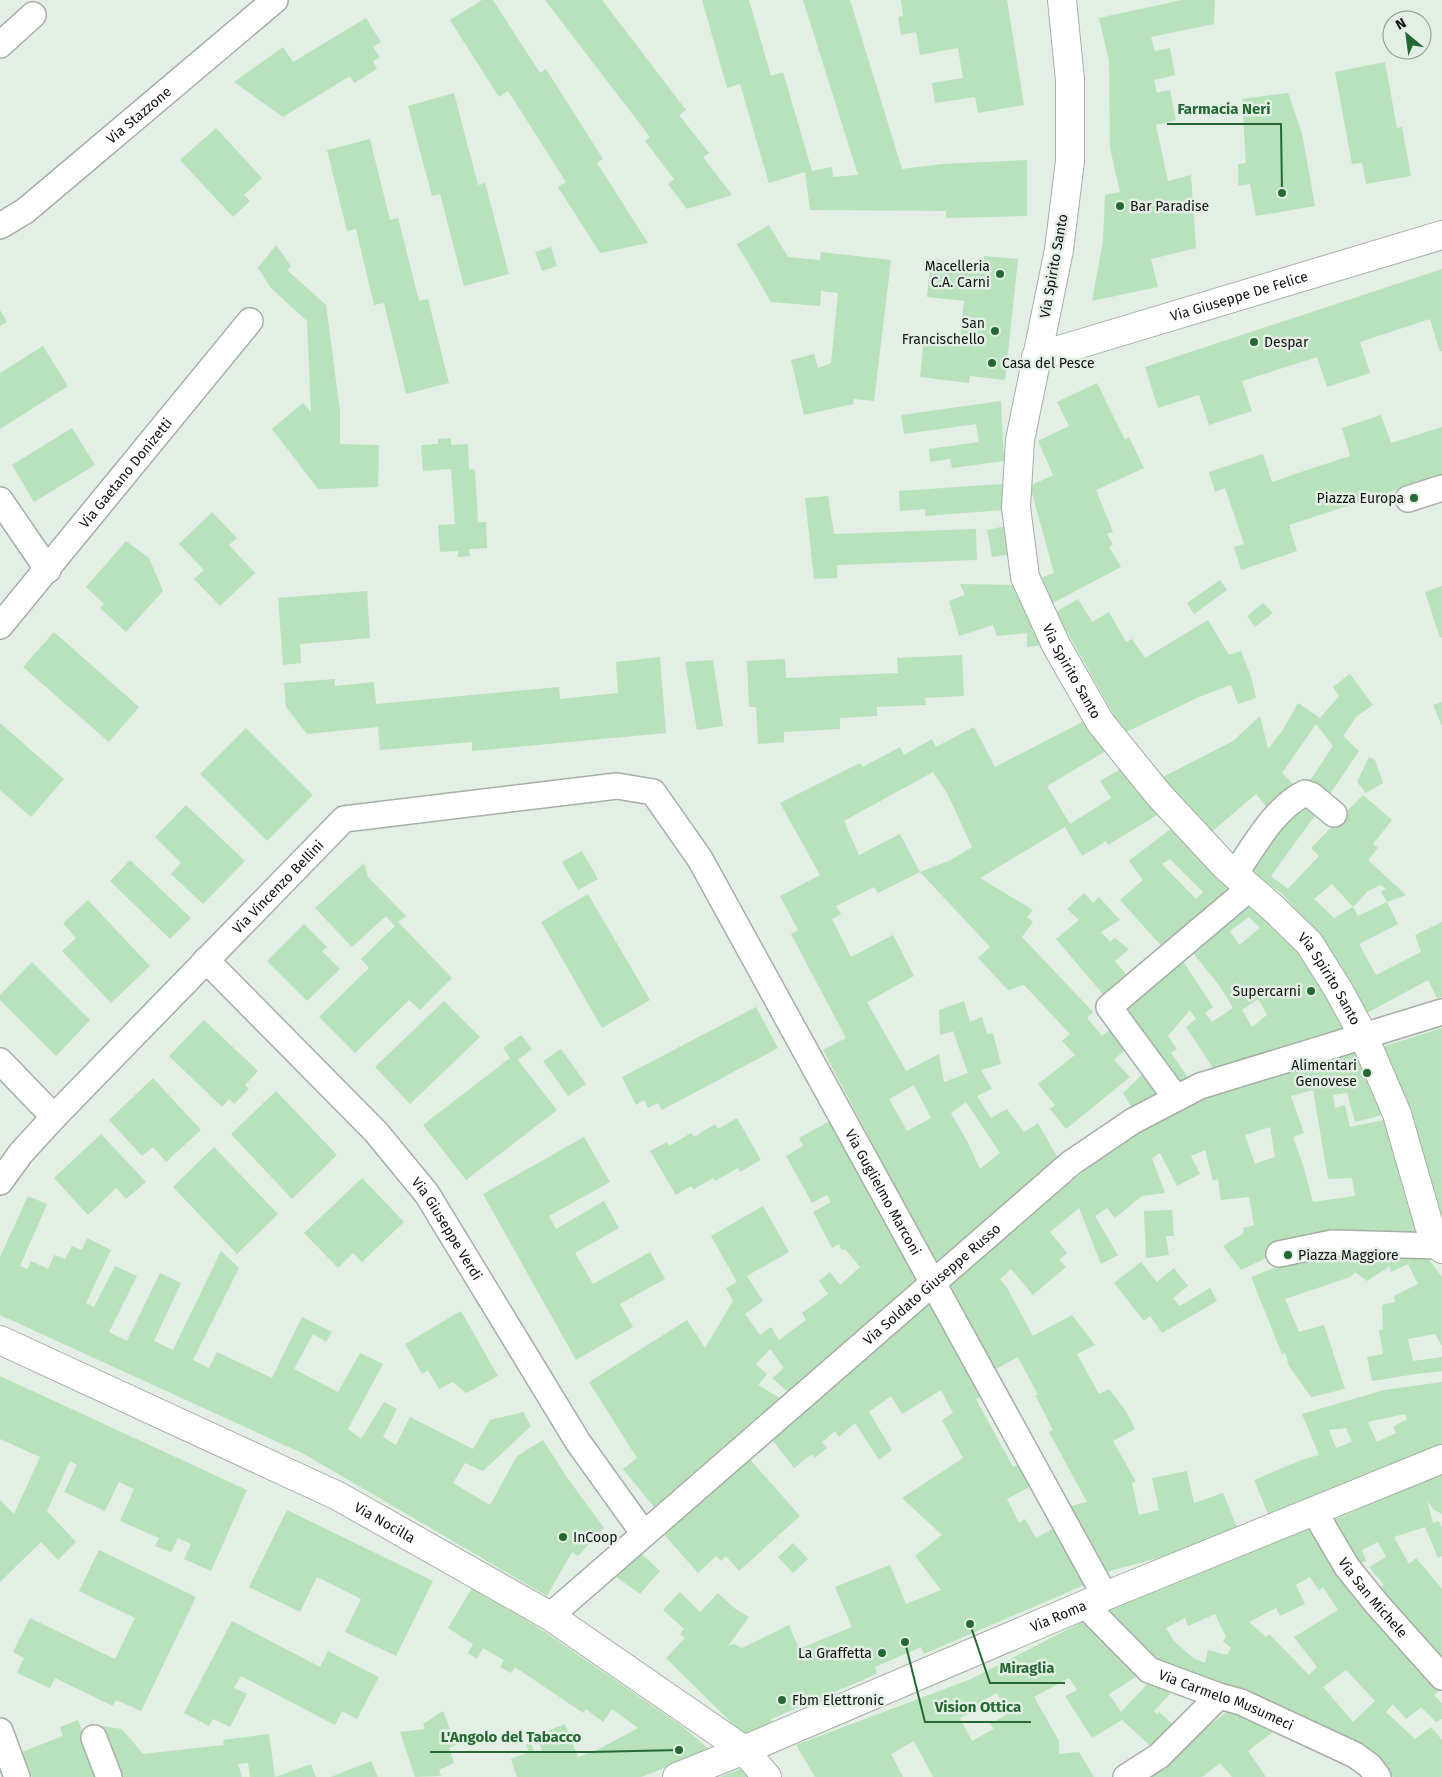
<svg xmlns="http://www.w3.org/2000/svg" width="1442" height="1777" viewBox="0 0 1442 1777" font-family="'Fira Sans',sans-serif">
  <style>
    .building { fill: #b7e2bb; fill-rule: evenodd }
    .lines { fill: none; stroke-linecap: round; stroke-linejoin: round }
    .street-casing { stroke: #a5afa6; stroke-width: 28 }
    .secondary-casing { stroke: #a5afa6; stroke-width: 30 }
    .street { stroke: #fff; stroke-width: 25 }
    .secondary { stroke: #fff; stroke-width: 28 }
    .poi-dot { fill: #256833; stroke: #e3eee4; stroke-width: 2 }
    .labels { text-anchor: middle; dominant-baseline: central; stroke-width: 5; stroke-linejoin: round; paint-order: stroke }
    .street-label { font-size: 14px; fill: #111411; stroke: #e3eee4 }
    .poi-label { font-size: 14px; fill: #111411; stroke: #e3eee4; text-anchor: start }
    .leader { fill: none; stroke: #256833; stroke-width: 2 }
    .callout-dot { fill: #256833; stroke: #e3eee4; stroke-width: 2 }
    .callout-label { font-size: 15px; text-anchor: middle; font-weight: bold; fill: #256833; stroke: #e3eee4; stroke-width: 5; stroke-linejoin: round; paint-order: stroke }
  </style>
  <rect width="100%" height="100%" fill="#e3eee4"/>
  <path class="building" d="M482 0H493L540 73 546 69 603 159 597 163 648 243 600 253 558 187 566 182 508 91 499 97 450 20Z
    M545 0H602L686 110 679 115 709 153 703 157 732 195 687 209 668 184 674 179 645 141 650 137Z
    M702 0H749L771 76 783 72 812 171 832 167 833 177 858 175 803 0H850L902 169 943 164 1027 160V216L946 218V211L810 210 805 172 769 183 740 84 727 88Z
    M901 0H1007L1024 105 978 113 975 97 935 103 932 83 963 78 958 48 920 55 916 32 901 35 898 17 903 16Z
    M1182 0H1215L1214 24 1151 37 1155 51 1170 48 1175 75 1154 80 1157 93 1170 90 1176 120 1156 125 1168 181 1191 175 1196 248 1151 259 1158 287 1092 301 1103 241 1105 195 1120 192 1110 148 1109 61 1099 18Z
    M366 18 381 42 373 47 380 57 373 61 377 69 354 83 350 76 283 117 234 82 283 47 293 62Z
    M1385 62 1397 128 1402 127 1411 176 1366 184 1362 163 1352 164 1335 72Z
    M454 93 478 185 485 183 509 274 464 286 440 194 432 196 408 106Z
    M1288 93 1302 133 1315 206 1256 216 1250 184 1238 186V164L1246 163 1242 99Z
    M216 128 262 178 244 195 250 201 233 217 180 160Z
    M370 139 390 220 398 218 419 301 428 299 449 383 406 394 384 303 374 305 356 229 347 231 327 150Z
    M769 225 788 257 820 260 821 252 891 260 874 401 854 399 853 404 804 415 791 360 814 354 818 368 831 363 838 293 821 291 820 306 771 302 737 244Z
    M276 245 291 266 287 270 326 305 340 411V444L379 445 378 487 318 489 272 429 303 403 311 412 307 321 271 288 258 268Z
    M551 247 557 266 542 271 535 252Z
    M984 256 1018 259 1005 380 970 376 969 383 920 377 924 338 960 341 964 301 927 297 931 259 983 264Z
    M1442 269V351L1440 352 1430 319 1360 342 1370 373 1327 387 1317 357 1242 381 1252 411 1209 425 1199 395 1158 408 1145 367Z
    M0 310 7 322 0 326Z
    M43 346 68 386 0 429V373Z
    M1097 383 1125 440 1129 437 1144 468 1096 490 1113 532 1107 534 1113 545 1109 547 1121 567 1051 604 1038 579 1054 573 1030 486 1053 475 1038 441 1069 426 1057 402Z
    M1001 401 1004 461 952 468 950 459 930 462 929 449 979 442 976 424 904 434 901 415Z
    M1381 415 1391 443 1442 427V475L1289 525 1297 551 1241 570 1234 547 1244 544 1225 488 1215 492 1209 472 1263 454 1272 482 1310 469 1350 456 1342 428Z
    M72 428 95 465 34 502 12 465Z
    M451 438V445L468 444 469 469 475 470 478 522H486L487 548 469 549 470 556 458 557V551L440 552 438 525 455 524 451 469 423 471 421 445 438 444V439Z
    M1002 484 1004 510 925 516V509L900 511 899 491Z
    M828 496 834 534 976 529 977 560 837 565V578L814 579 805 498Z
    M212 512 237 538 229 545 255 573 220 606 194 579 204 570 179 544Z
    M1006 526 1011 554 992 557 987 530Z
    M126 541 149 558 163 591 126 632 100 608 104 604 86 587Z
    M1220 580 1227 590 1194 614 1187 603Z
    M960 584 1017 585 1043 645 1027 647V633L997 636 993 625 959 636 949 601 965 595Z
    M1442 586V637L1440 638 1425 592Z
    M367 591 370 638 300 644 301 663 283 665 278 598Z
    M1078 599 1092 622 1109 612 1126 642 1132 639 1145 658 1208 620 1229 655 1241 651 1251 677 1256 698 1238 704 1231 685 1199 697 1124 733 1056 612Z
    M1263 603 1273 613 1255 627 1247 616Z
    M54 632 139 707 109 742 23 667Z
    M962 655 964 696 925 698 926 705 877 707V716L840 718V729L784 732V742L758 744 756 707H749L747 661 785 659 786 678 898 673 897 658Z
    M660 657 666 733 472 751V742L380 750 378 727 307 734 286 707 284 683 335 679V686L374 682 376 704 559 687 560 699 618 693 616 662Z
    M713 660 723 726 697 730 685 662Z
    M1350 674 1373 705 1357 716 1343 736 1359 751 1326 800 1307 785 1333 746 1316 724 1282 773 1296 787 1270 811 1256 794 1208 835 1159 779 1233 741 1260 716 1268 749 1282 731 1298 703 1320 718 1339 696 1333 687Z
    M1442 702V726L1433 705Z
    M1086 720 1106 751 1047 786 1070 824 1111 798 1100 781 1124 767 1162 812 1108 845 1106 841 1082 856 1065 827 980 878 1033 910 1027 917 1033 922 1022 937 1093 1012 1087 1018 1102 1036 1113 1027 1130 1045 1114 1060 1130 1077 1066 1129 1050 1109 1055 1105 1038 1084 1075 1055 1062 1041 1070 1034 1024 985 1008 990 978 958 990 947 920 872 878 893 874 887 836 906 841 914 832 919 851 957 893 935 914 976 867 1002 906 1071 939 1054 944 1082 968 1073 953 1031 940 1035 939 1010 964 1001 970 1022 982 1017 987 1034 993 1033 1001 1064 981 1070 992 1089 977 1096 991 1118 1007 1109 1024 1132 1038 1123 1059 1160 990 1215 994 1221 938 1268 823 1050 846 1038 791 934 798 930 780 896 820 875 780 803 860 763 863 767 900 747 904 755 932 739 936 747 974 727 995 767ZM933 772 947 793 972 847 951 860 920 872 900 834 859 855 844 821ZM914 1085 931 1118 907 1131 889 1099ZM966 1102 1000 1153 980 1169 968 1143 951 1113Z
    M0 723 64 779 31 817 0 790Z
    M246 728 313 795 267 841 200 774Z
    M1369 757 1375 760 1383 783 1366 793 1357 782Z
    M1363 795 1392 820 1373 844 1378 848 1368 860 1406 895 1387 902 1381 892 1386 889 1381 885 1368 891 1353 907 1332 884 1314 899 1334 918 1353 907 1358 916 1387 902 1398 924 1359 944 1376 975 1421 952 1415 935 1442 922V997L1437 998 1428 980 1365 1014 1352 987 1316 931 1282 894 1246 868 1307 800 1319 810 1271 876 1288 889 1319 856 1311 848Z
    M186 805 245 861 203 904 171 874 181 863 155 837Z
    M1173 827 1237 894 1165 950 1120 900 1143 880 1129 861ZM1170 859 1203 892 1196 899 1162 864Z
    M582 851 598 879 578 890 562 862Z
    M130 860 191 918 170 939 110 881Z
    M364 863 368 877 406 916 398 922 452 978 420 1010 409 1000 355 1053 319 1017 369 968 361 959 395 926 386 916 352 947 315 908Z
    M1084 893 1093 903 1099 897 1120 920 1101 932 1110 942 1115 938 1129 949 1115 961 1131 980 1108 1000 1056 939 1079 920 1067 909Z
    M588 894 650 1000 602 1028 541 922Z
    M88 900 150 966 111 1003 62 951 76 938 63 923Z
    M1244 900 1289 940 1314 975 1346 1030 1215 1071 1186 1027 1196 1019 1190 1010 1168 1036 1177 1049 1171 1053 1190 1080 1174 1088 1116 1008 1179 955 1213 1007 1205 1013 1212 1022 1233 1008 1219 985 1188 947ZM1249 917 1260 928 1239 945 1230 931ZM1258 999 1267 1015 1252 1027 1242 1010Z
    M304 924 327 947 322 951 340 969 307 1001 267 961Z
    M32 962 90 1020 56 1056 0 1000V995Z
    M444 1001 480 1037 410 1104 375 1067Z
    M756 1007 778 1048 662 1110 658 1103 648 1108 644 1100 636 1105 622 1077Z
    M204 1020 258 1071 245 1085 249 1089 234 1104 229 1099 222 1107 169 1056Z
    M1442 1028V1227L1382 1047Z
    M521 1035 532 1049 518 1060 557 1110 466 1180 423 1125 510 1058 503 1048Z
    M561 1049 586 1084 568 1096 543 1061Z
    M1358 1051 1382 1115 1355 1122 1347 1093 1333 1095 1335 1108 1345 1105 1350 1127 1384 1120 1408 1207 1421 1239 1265 1248 1270 1256 1241 1270 1223 1246 1244 1233 1243 1228 1254 1225 1249 1197 1221 1200 1218 1179 1213 1181 1205 1150 1191 1156 1200 1174 1177 1186 1160 1153 1152 1158 1165 1193 1142 1196 1115 1218 1107 1208 1095 1216 1118 1255 1101 1264 1079 1208 1050 1232 1067 1253 1059 1260 1066 1267 1033 1295 1011 1269 1000 1279 1006 1286 1033 1336 1072 1315 1095 1345 1077 1354 1099 1394 1109 1389 1126 1411 1135 1429 1113 1441 1136 1482 1132 1483 1139 1515 1159 1510 1152 1478 1187 1471 1194 1503 1223 1493 1239 1532 1224 1540 1106 1572 1067 1507 1087 1502 1049 1432 1053 1430 1035 1395H1038L1018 1357 992 1371 948 1286 1064 1187 1115 1147 1147 1126 1209 1097 1307 1064 1332 1060V1056ZM1313 1090 1328 1179 1352 1178 1355 1196 1313 1202 1303 1165 1293 1137 1304 1133 1291 1096ZM1270 1127 1275 1157 1255 1164 1245 1135Z
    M1145 1072 1162 1094 1133 1110 1123 1093Z
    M153 1078 201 1130 166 1162 153 1147 142 1156 109 1120Z
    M276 1091 337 1155 292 1199 231 1134Z
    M737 1118 761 1160 740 1172 738 1168 715 1181 713 1178 694 1189 691 1186 676 1195 650 1151 667 1142 669 1146 691 1133 694 1137 715 1124 718 1129Z
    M830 1121 918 1279 788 1392 772 1378 784 1368 770 1349 756 1364 767 1374 758 1385 780 1398 654 1507 623 1469 637 1458 589 1382 687 1320 705 1348 733 1301 726 1288 737 1282 711 1236 763 1206 789 1252 747 1276 763 1301 745 1314 760 1335 771 1327 779 1340 806 1320 802 1313 828 1294 819 1281 830 1272 840 1285 860 1267 845 1249 842 1250 839 1244 832 1248 813 1212 831 1202 827 1195 812 1203 786 1156 803 1146 799 1138Z
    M101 1134 146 1182 126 1199 116 1188 88 1215 54 1178Z
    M584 1137 610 1182 549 1216 556 1229 604 1201 619 1228 575 1253 593 1284 650 1252 665 1279 620 1304 633 1327 576 1360 483 1194Z
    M214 1147 278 1214 237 1254 173 1187Z
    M362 1178 404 1222 362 1262 353 1253 338 1268 304 1233Z
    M28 1196 47 1204 20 1266 27 1269 31 1261 48 1269 54 1255 65 1259 72 1246 82 1250 87 1238 111 1250 86 1303 94 1307 115 1266 137 1276 109 1332 127 1341 160 1273 181 1283 154 1341 173 1350 221 1251 239 1268 193 1360 209 1368 217 1352 272 1378 302 1317 332 1332 326 1342 313 1334 294 1369 338 1392 360 1353 383 1364 348 1429 361 1439 384 1402 397 1409 383 1437 396 1445 410 1417 473 1449 490 1420 523 1412 531 1426 483 1471 465 1463 453 1483 490 1505 517 1456 543 1440 566 1476 604 1528 578 1556 572 1552 547 1596 304 1454 0 1315V1257Z
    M1172 1210 1174 1236H1166L1169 1255 1146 1258 1144 1211Z
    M1424 1253 1442 1277V1346L1435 1334 1408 1339 1413 1361 1442 1357V1371L1416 1374 1372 1381 1367 1357 1383 1354 1379 1330 1383 1329 1382 1305 1395 1302 1394 1296 1418 1284 1408 1264 1391 1272 1390 1266 1367 1281 1355 1272 1350 1277 1285 1299 1299 1332 1324 1325 1345 1389 1311 1397 1289 1366 1285 1353 1282 1354 1251 1277 1309 1254Z
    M1141 1262 1157 1282 1174 1268 1188 1286 1173 1298 1180 1306 1210 1288 1217 1301 1162 1333 1150 1316 1144 1321 1114 1283Z
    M932 1299 983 1395 976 1399 1013 1467 1020 1463 1031 1486 1007 1499 1019 1523 1025 1519 1036 1538 1054 1528 1089 1583 924 1654 921 1647 875 1667 877 1674 771 1719 773 1725 745 1736 666 1658 685 1638 680 1634 684 1629 663 1610 680 1592 700 1612 718 1593 734 1608 749 1617 728 1646 734 1644 742 1648 789 1625 799 1649 852 1627 835 1587 890 1565 906 1604 941 1590 915 1556 942 1535 902 1498 963 1458 942 1420 953 1413 941 1390 902 1414 891 1396 869 1412 892 1450 879 1460 855 1423 839 1437 835 1431 822 1442 827 1448 815 1458 812 1454 794 1468 770 1437Z
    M461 1311 498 1376 466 1393 453 1382 439 1389 428 1370 422 1374 405 1344Z
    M0 1376 247 1490 211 1571 184 1559 191 1544 178 1538 171 1552 155 1546 159 1538 120 1521 134 1489 119 1482 105 1511 64 1492 77 1465 70 1461 47 1511 76 1542 58 1560 41 1542 0 1582V1500L14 1514 40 1457 0 1439Z
    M1442 1382V1444L1269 1516 1254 1480 1304 1459 1319 1455 1302 1414 1384 1390ZM1405 1414 1407 1419 1393 1427 1396 1433 1377 1442 1368 1422ZM1346 1428 1352 1442 1336 1448 1329 1430Z
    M747 1456 800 1516 739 1571 726 1556 721 1561 716 1556 698 1573 662 1532Z
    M1442 1474V1514L1434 1510 1427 1500 1433 1523 1439 1521 1442 1528V1556L1438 1558 1425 1527 1394 1537 1409 1564 1416 1558 1442 1589V1661L1380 1588 1384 1585 1369 1567 1386 1557 1378 1542 1362 1550 1366 1561 1358 1564 1329 1522Z
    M287 1510 433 1581 396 1656 345 1632 361 1599 317 1577 300 1612 249 1587Z
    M1314 1524 1371 1609 1441 1689 1434 1695 1442 1703V1719L1436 1722 1421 1707 1406 1719 1393 1704 1386 1712 1415 1739 1431 1727 1442 1740V1777H1393L1380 1761 1156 1666 1101 1613 1170 1586ZM1310 1577 1319 1591 1323 1587 1338 1610 1294 1637 1317 1667 1309 1675 1269 1634 1266 1637 1249 1622 1276 1608 1280 1616 1305 1604 1296 1585ZM1215 1614 1226 1637 1223 1641 1231 1648 1227 1655 1208 1650 1205 1663 1193 1658 1174 1641 1166 1628 1185 1618 1188 1626ZM1346 1670 1375 1701 1353 1722 1323 1687Z
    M793 1543 808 1559 793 1573 778 1557Z
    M99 1550 196 1597 141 1711 116 1700 113 1706 55 1678 50 1688 17 1673 24 1658 13 1652 30 1618 115 1659 135 1618 79 1591Z
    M642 1554 660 1571 640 1594 615 1576Z
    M472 1588 539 1628 683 1727 710 1750 641 1777H517L511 1759 529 1752 526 1745 531 1743 535 1754 542 1751 537 1735 565 1724 578 1757 597 1750 638 1728 612 1709 603 1722 586 1709 583 1713 515 1667 511 1673 500 1667 504 1660 483 1648 477 1659 468 1653 473 1644 448 1628Z
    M1090 1618 1142 1673 1109 1694 1121 1712 1153 1678 1170 1694 1154 1711 1157 1714 1159 1712 1176 1727 1155 1750 1122 1720 1092 1738 1065 1696 1077 1690 1069 1678 1034 1697 1059 1741V1754L1079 1752 1094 1777H933L914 1741 891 1754 903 1777H815L796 1745 971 1679ZM997 1693 1008 1714 990 1724 994 1729 972 1741 960 1718 985 1706 982 1701Z
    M232 1621 320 1667 328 1651 379 1677 357 1719 342 1711 335 1725 241 1676 234 1688 247 1694 230 1727 213 1719 209 1726 184 1713Z
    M1235 1706 1277 1729 1248 1751 1266 1777H1232L1220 1763 1202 1777H1135L1150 1770Z
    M443 1711 456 1745 449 1748 454 1763 439 1770 441 1776 415 1777 400 1732 425 1729 423 1724Z
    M78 1720 100 1777H32L22 1752 63 1736 60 1727Z
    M102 1726 122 1729 143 1754 224 1745 223 1740 269 1734 275 1777 311 1764 316 1777H250L248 1763 238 1764 242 1777H121Z
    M371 1761 378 1777H331Z
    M742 1768 749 1777H720Z"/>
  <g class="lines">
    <defs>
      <g id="street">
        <path d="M0 45 33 15"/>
        <path id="s1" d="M0 226 25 211 275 0"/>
        <path d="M1408 499 1442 488"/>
        <path d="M0 500 48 570"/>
        <path id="s2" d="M0 626 250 321"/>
        <path d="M1234 875C1254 847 1273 809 1305 793L1311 795 1334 814"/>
        <path id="s3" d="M206 960 376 1132 427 1194 578 1442 644 1534"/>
        <path d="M0 1061 54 1117"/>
        <path d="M1176 1098 1109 1007 1250 888"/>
        <path id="s4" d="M0 1182 21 1153 54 1117 344 819 617 786 653 792 700 859 1105 1596"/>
        <path d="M1279 1254 1332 1243 1440 1246"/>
        <path id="s5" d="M1314 1511 1347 1567 1376 1603 1442 1677"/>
        <path id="s6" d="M1085 1605 1149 1670 1219 1696 1241 1702 1355 1755 1370 1766 1378 1777"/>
        <path id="s7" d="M550 1616 1071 1163 1133 1121 1200 1086 1442 1012"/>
        <path d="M0 1731 17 1777"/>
        <path d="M94 1738 109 1777"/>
        <path d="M1126 1777 1159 1756 1219 1696"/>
      </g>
      <g id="secondary">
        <path id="s8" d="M1062 0 1070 80V161L1059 250 1020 440 1016 507 1025 577 1056 645 1100 722 1159 795 1225 866 1274 909 1309 943 1338 989 1364 1037 1397 1114 1429 1225 1435 1240 1442 1249"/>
        <path id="s9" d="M1036 357 1442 235"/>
        <path id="s10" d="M0 1340 338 1496 550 1616 744 1750 767 1777"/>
        <path id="s11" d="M677 1777 744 1750 1105 1596 1442 1459"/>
      </g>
    </defs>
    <use href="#street" class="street-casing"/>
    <use href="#secondary" class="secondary-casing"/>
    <use href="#street" class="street"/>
    <use href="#secondary" class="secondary"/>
  </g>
  <g class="poi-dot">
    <circle cx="1120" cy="206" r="5"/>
    <circle cx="1000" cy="274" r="5"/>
    <circle cx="995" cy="331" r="5"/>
    <circle cx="1254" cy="342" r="5"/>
    <circle cx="992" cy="363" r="5"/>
    <circle cx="1414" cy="498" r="5"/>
    <circle cx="1311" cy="991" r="5"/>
    <circle cx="1367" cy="1073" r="5"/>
    <circle cx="1288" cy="1255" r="5"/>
    <circle cx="563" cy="1537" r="5"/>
    <circle cx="882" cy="1653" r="5"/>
    <circle cx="782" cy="1700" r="5"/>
  </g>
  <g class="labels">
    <g class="street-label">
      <text stroke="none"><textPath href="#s1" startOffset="178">Via Stazzone</textPath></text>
      <text transform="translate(1054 266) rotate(-80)">Via Spirito Santo</text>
      <text stroke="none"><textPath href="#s9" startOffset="212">Via Giuseppe De Felice</textPath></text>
      <text stroke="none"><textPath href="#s2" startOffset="198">Via Gaetano Donizetti</textPath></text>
      <text stroke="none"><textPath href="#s8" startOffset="688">Via Spirito Santo</textPath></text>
      <text stroke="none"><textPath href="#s4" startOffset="406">Via Vincenzo Bellini</textPath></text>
      <text stroke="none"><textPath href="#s8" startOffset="1092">Via Spirito Santo</textPath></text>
      <text stroke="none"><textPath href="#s4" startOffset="1274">Via Guglielmo Marconi</textPath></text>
      <text stroke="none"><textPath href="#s3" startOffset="362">Via Giuseppe Verdi</textPath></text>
      <text stroke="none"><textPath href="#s7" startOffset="506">Via Soldato Giuseppe Russo</textPath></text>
      <text stroke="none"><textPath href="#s10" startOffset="426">Via Nocilla</textPath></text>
      <text stroke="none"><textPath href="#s5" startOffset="105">Via San Michele</textPath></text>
      <text stroke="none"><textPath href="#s11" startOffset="414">Via Roma</textPath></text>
      <text stroke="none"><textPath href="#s6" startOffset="174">Via Carmelo Musumeci</textPath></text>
    </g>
    <g class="poi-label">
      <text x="1130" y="206">Bar Paradise</text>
      <text x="990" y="266" text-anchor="end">Macelleria<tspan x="990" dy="16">C.A. Carni</tspan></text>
      <text x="985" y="323" text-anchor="end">San<tspan x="985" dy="16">Francischello</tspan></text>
      <text x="1264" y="342">Despar</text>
      <text x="1002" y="363">Casa del Pesce</text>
      <text x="1404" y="498" text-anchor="end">Piazza Europa</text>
      <text x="1301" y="991" text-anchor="end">Supercarni</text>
      <text x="1357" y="1065" text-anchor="end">Alimentari<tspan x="1357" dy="16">Genovese</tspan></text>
      <text x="1298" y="1255">Piazza Maggiore</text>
      <text x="573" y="1537">InCoop</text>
      <text x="872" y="1653" text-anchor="end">La Graffetta</text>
      <text x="792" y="1700">Fbm Elettronic</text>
    </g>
  </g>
  <path class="leader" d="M1282 193L1281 124H1167M970 1624L990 1683H1065M905 1642L925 1722H1031M679 1750L591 1752H430"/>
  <g class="callout-dot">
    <circle cx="1282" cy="193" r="5"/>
    <circle cx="970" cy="1624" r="5"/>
    <circle cx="905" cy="1642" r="5"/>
    <circle cx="679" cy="1750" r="5"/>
  </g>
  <g class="callout-label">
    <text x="1224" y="114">Farmacia Neri</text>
    <text x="1027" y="1673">Miraglia</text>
    <text x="978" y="1712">Vision Ottica</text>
    <text x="511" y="1742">L'Angolo del Tabacco</text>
  </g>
  <g transform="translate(1407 35) rotate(331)"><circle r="24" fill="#e3eee4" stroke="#8f9790"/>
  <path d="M0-4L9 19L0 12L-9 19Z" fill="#256833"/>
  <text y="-8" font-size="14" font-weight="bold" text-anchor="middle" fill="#111411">N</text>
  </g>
</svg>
